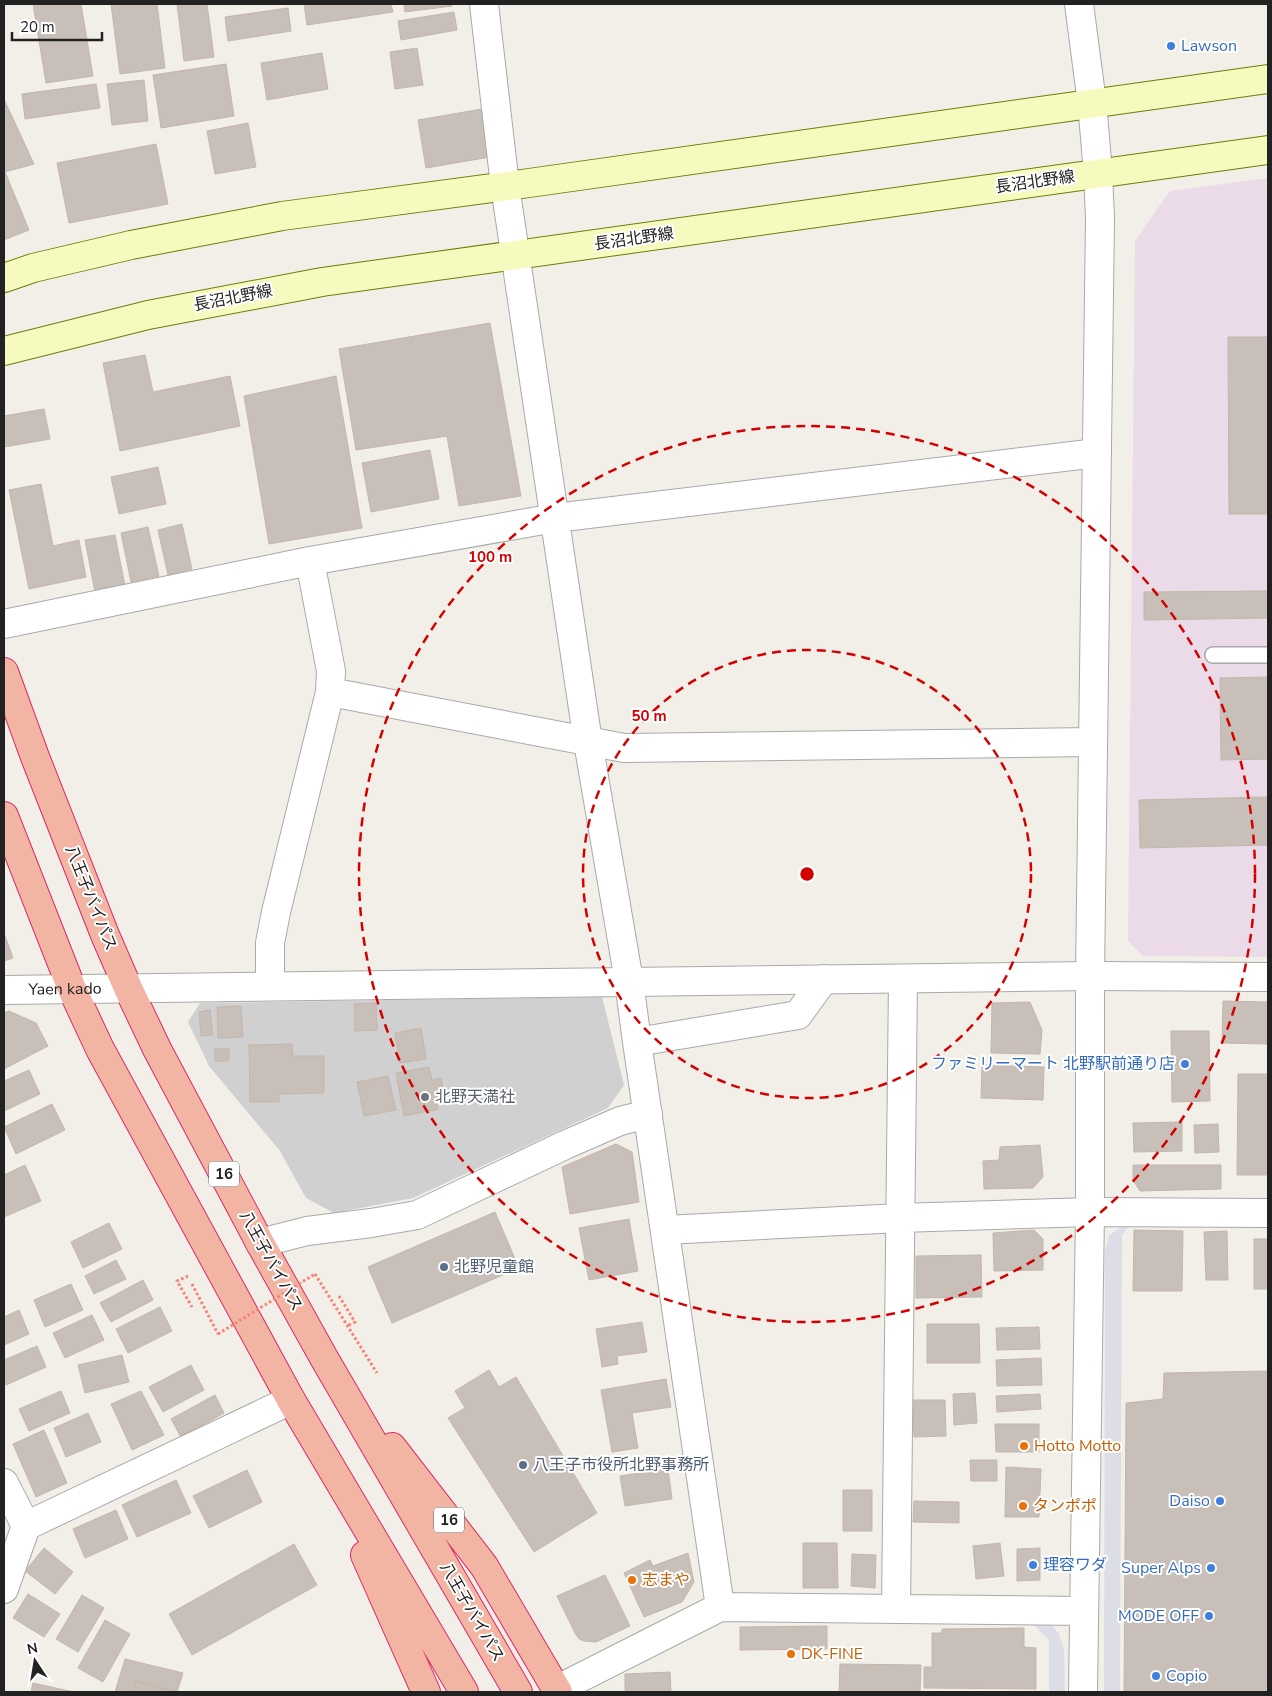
<svg xmlns="http://www.w3.org/2000/svg" width="1272" height="1696" viewBox="0 0 1272 1696" font-family="'Nunito Sans','Noto Sans JP',sans-serif">
  <style>
    .industrial { fill: #ebdbe8 }
    .religious { fill: #d0d0d0 }
    .plaza { fill: #dddde8 }
    .building { fill: #c7bfb8; stroke: #c4b6ab }
    .lines { fill: none; stroke-linecap: round; stroke-linejoin: round }
    .service-casing { stroke: #a9a9a9; stroke-width: 18 }
    .minor-casing { stroke: #a9a9a9; stroke-width: 30 }
    .tertiary-casing { stroke: #a9a9a9; stroke-width: 30 }
    .secondary-casing { stroke: #707d05; stroke-width: 30 }
    .trunk-casing { stroke: #dc2a67; stroke-width: 30 }
    .path { stroke: #fa8072; stroke-width: 3; stroke-dasharray: 2.5 2.5; stroke-linecap: butt }
    .service { stroke: #fff; stroke-width: 15 }
    .minor { stroke: #fff; stroke-width: 28 }
    .tertiary { stroke: #fff; stroke-width: 28 }
    .secondary { stroke: #f7fabf; stroke-width: 28 }
    .trunk { stroke: #f2b4a3; stroke-width: 28 }
    .path-bridge { stroke: #fa8072; stroke-width: 3; stroke-dasharray: 2.5 2.5; stroke-linecap: butt }
    .ring { fill: none; stroke: #d40000; stroke-width: 2.5; stroke-dasharray: 9 6 }
    .shop-dot { fill: #3f7fe0; stroke: #fff; stroke-width: 2 }
    .worship-dot { fill: #6b7280; stroke: #fff; stroke-width: 2 }
    .service-dot { fill: #5c6f8a; stroke: #fff; stroke-width: 2 }
    .food-dot { fill: #e8710a; stroke: #fff; stroke-width: 2 }
    .labels { text-anchor: middle; dominant-baseline: central; stroke-width: 4; stroke-linejoin: round; paint-order: stroke }
    .shield { fill: #fff; stroke: #646464; stroke-width: 1 }
    .shield-label { font-size: 15px; font-weight: bold; fill: #222 }
    .shop-label { font-size: 16px; fill: #366cbe; stroke: #fff; text-anchor: end }
    .street-label { font-size: 16px; fill: #222; stroke: #fff }
    .worship-label { font-size: 16px; fill: #5b616d; stroke: #fff; text-anchor: start }
    .service-label { font-size: 16px; fill: #4e5e75; stroke: #fff; text-anchor: start }
    .food-label { font-size: 16px; fill: #c56008; stroke: #fff; text-anchor: start }
    .centre { fill: #d40000; stroke: #fff; stroke-width: 2.5 }
    .ring-label { font-size: 15px; text-anchor: middle; font-weight: bold; fill: #d40000; stroke: #fff; stroke-width: 4; stroke-linejoin: round; paint-order: stroke }
  </style>
  <rect width="100%" height="100%" fill="#f2efe9"/>
  <path class="industrial" d="M1268 178V957L1143 956 1128 941 1135 241 1170 191Z"/>
  <path class="religious" d="M602 997 624 1085 608 1108 413 1198 334 1213 306 1198 280 1151 209 1066 188 1022 200 1003Z"/>
  <path class="plaza" d="M1129 1226 1122 1235 1120 1692H1104L1105 1251 1109 1235 1120 1228Z
    M1034 1625H1051L1059 1634 1064 1649 1065 1692H1049V1640Z"/>
  <path class="building" d="M33 4H81L93 76 46 83Z
    M111 4H157L165 68 120 74Z
    M177 4H207L214 57 184 61Z
    M304 4H391L393 12 307 25Z
    M404 4H452V6L405 12Z
    M288 8 291 31 228 41 225 17Z
    M454 12 457 30 401 40 398 21Z
    M417 48 423 85 395 89 390 52Z
    M322 53 328 89 267 100 261 63Z
    M226 64 234 116 161 128 153 75Z
    M144 80 148 121 112 125 107 84Z
    M96 84 100 108 25 119 22 94Z
    M4 99 34 164 5 172 29 230 4 240Z
    M482 109 490 157 426 168 418 120Z
    M248 123 256 167 215 174 207 131Z
    M156 144 168 204 69 223 57 163Z
    M490 323 521 496 459 506 447 436 356 450 339 349Z
    M1228 337H1268V514H1229Z
    M145 355 153 392 230 376 240 426 120 451 103 363Z
    M336 376 362 528 269 544 244 396Z
    M44 409 50 439 4 447V416Z
    M430 450 439 499 371 512 362 463Z
    M158 467 166 504 119 514 111 477Z
    M41 484 53 546 79 540 86 577 29 589 9 490Z
    M182 524 192 569 168 575 158 530Z
    M148 527 159 576 131 582 121 533Z
    M115 535 125 586 95 592 85 540Z
    M1268 591V618L1144 620V592Z
    M1268 677V759L1221 760 1220 678Z
    M1268 797V845L1140 848 1139 800Z
    M4 933 13 958 4 961Z
    M1223 1001 1268 1002 1267 1044 1222 1043Z
    M1030 1002 1042 1030 1040 1054 991 1053 992 1003Z
    M376 1003 377 1030 355 1031 354 1004Z
    M241 1006 243 1037 218 1038 217 1007Z
    M210 1010 213 1035 201 1036 199 1012Z
    M9 1011 36 1023 48 1046 4 1069V1013Z
    M421 1028 426 1059 400 1063 395 1033Z
    M1171 1031H1209L1210 1101 1172 1102Z
    M292 1044 293 1056H324V1093L279 1094V1102H250L249 1045Z
    M215 1049H229V1061H215Z
    M982 1065 1044 1067 1043 1100 981 1098Z
    M429 1067 432 1080 441 1078 445 1099 436 1100 438 1109 404 1116 396 1073Z
    M29 1070 40 1094 4 1111V1081Z
    M1238 1074H1268V1175H1237Z
    M388 1076 396 1110 364 1116 357 1082Z
    M52 1104 65 1130 16 1154 4 1127Z
    M1182 1122V1151L1134 1152 1133 1123Z
    M1218 1124 1219 1152 1195 1153 1194 1125Z
    M616 1144 632 1152 639 1202 570 1214 562 1167Z
    M1040 1145 1043 1177 1033 1188 984 1189 983 1161 999 1160 1000 1147Z
    M25 1165 41 1201 4 1217V1175Z
    M1133 1165H1221V1189L1140 1191 1133 1180Z
    M495 1212 519 1268 392 1323 368 1267Z
    M629 1219 638 1271 589 1280 579 1228Z
    M109 1223 122 1249 83 1268 71 1242Z
    M1034 1230 1043 1239V1270L994 1271 993 1233Z
    M1134 1230 1183 1231 1182 1291H1133Z
    M1227 1231 1228 1280H1206L1204 1232Z
    M1254 1239H1268V1289H1254Z
    M981 1255 982 1297 916 1298V1256Z
    M116 1260 126 1279 94 1294 85 1276Z
    M143 1280 153 1300 111 1322 100 1303Z
    M71 1284 83 1310 45 1327 34 1300Z
    M160 1307 172 1331 128 1353 116 1329Z
    M19 1310 29 1334 4 1345V1317Z
    M92 1315 104 1340 65 1358 53 1333Z
    M642 1322 647 1352 617 1356 618 1364 602 1367 596 1329Z
    M927 1324H979L980 1363H927Z
    M1039 1327 1040 1349 997 1350 996 1328Z
    M37 1346 46 1367 6 1385 4 1379V1360Z
    M122 1355 129 1382 85 1393 78 1365Z
    M1041 1358 1042 1385 997 1386 996 1360Z
    M191 1365 204 1390 163 1412 149 1387Z
    M489 1370 499 1387 516 1377 597 1513 534 1552 448 1418 465 1408 455 1391Z
    M1268 1371V1692H1124L1126 1403 1163 1399 1164 1373Z
    M666 1379 671 1407 632 1413 638 1448 612 1452 601 1390Z
    M61 1391 70 1413 29 1431 19 1409Z
    M141 1391 164 1435 132 1450 111 1404Z
    M975 1393 977 1423 954 1425 953 1394Z
    M1040 1394 1041 1409 997 1412 996 1396Z
    M215 1395 224 1413 181 1437 171 1419Z
    M913 1400H945L946 1436 914 1437Z
    M88 1413 101 1442 66 1457 54 1428Z
    M995 1424H1039V1452H996Z
    M44 1430 67 1483 36 1497 13 1444Z
    M970 1460H997V1481H971Z
    M1006 1467 1041 1469 1039 1517H1005Z
    M668 1469 672 1499 625 1506 620 1476Z
    M247 1470 262 1502 209 1528 193 1496Z
    M176 1480 191 1513 137 1537 122 1505Z
    M843 1490H872V1531H843Z
    M914 1501 959 1502V1523L913 1522Z
    M116 1510 128 1539 85 1558 73 1529Z
    M803 1543H837L838 1588H803Z
    M1000 1543 1004 1576 976 1579 973 1546Z
    M294 1544 317 1585 192 1655 169 1614Z
    M44 1548 73 1572 55 1594 25 1571Z
    M1040 1548V1580L1017 1581V1549Z
    M688 1553 694 1582 682 1602 644 1617 624 1573 650 1560 653 1566Z
    M852 1554 876 1555 875 1588 851 1586Z
    M605 1575 630 1626 596 1642 584 1641 579 1639 575 1633 557 1596Z
    M28 1594 60 1614 44 1637 13 1618Z
    M82 1595 104 1608 78 1652 56 1639Z
    M105 1620 130 1634 103 1682 78 1668Z
    M827 1626V1649L740 1650V1627Z
    M1024 1628V1647L1036 1648V1689L924 1688V1667H932V1633H942V1629Z
    M125 1659 183 1673 177 1692 136 1681 133 1692H115Z
    M840 1664 921 1665 920 1692H839Z
    M670 1672 671 1692H625V1674Z
    M136 1681 174 1692H133Z
    M33 1683 74 1692H31Z"/>
  <g class="lines">
    <defs>
      <path id="service" d="M1213 655H1268"/>
      <path id="minor" d="M484 4 505 186 588 742 629 981 637 1042 720 1607
        M1079 4 1092 103
        M4 624 310 561 555 518 1097 453
        M330 692 624 748 1093 742
        M270 986V943L276 912 330 692 331 671 310 561
        M637 1042 798 1015 824 979
        M665 1230 900 1218 1090 1212 1268 1213
        M260 1243 307 1231 371 1223 417 1215 565 1145 620 1121 648 1114
        M4 1483 26 1526
        M4 1589 26 1526 291 1400
        M896 1609 903 979
        M556 1690 720 1607 1084 1611"/>
      <g id="tertiary">
        <path id="s1" d="M4 990 1090 976 1268 977"/>
        <path d="M1083 1692 1090 1212V976L1100 218 1098 173 1092 103"/>
      </g>
      <path id="secondary" d="M4 278 33 268 131 245 282 216 529 183 1268 79
        M4 351 148 315 322 282 1268 150"/>
      <path id="trunk" d="M4 672 35 757 105 935 128 988 157 1049 260 1243 324 1358 518 1692
        M4 816 72 989 100 1049 291 1400 464 1692
        M392 1447 484 1566 558 1692
        M365 1555 426 1692"/>
    </defs>
    <use href="#service" class="service-casing"/>
    <use href="#minor" class="minor-casing"/>
    <use href="#tertiary" class="tertiary-casing"/>
    <use href="#secondary" class="secondary-casing"/>
    <use href="#trunk" class="trunk-casing"/>
    <path class="path" d="M315 1274 377 1373
      M188 1276 177 1281 192 1307
      M192 1284 218 1334
      M339 1296 355 1322 347 1326"/>
    <use href="#service" class="service"/>
    <use href="#minor" class="minor"/>
    <use href="#tertiary" class="tertiary"/>
    <use href="#secondary" class="secondary"/>
    <use href="#trunk" class="trunk"/>
    <path class="path-bridge" d="M218 1334 315 1274"/>
  </g>
  <g class="ring">
    <circle cx="807" cy="874" r="224"/>
    <circle cx="807" cy="874" r="448"/>
  </g>
  <g class="shop-dot">
    <circle cx="1171" cy="46" r="5"/>
    <circle cx="1185" cy="1064" r="5"/>
    <circle cx="1220" cy="1501" r="5"/>
    <circle cx="1033" cy="1565" r="5"/>
    <circle cx="1211" cy="1568" r="5"/>
    <circle cx="1209" cy="1616" r="5"/>
    <circle cx="1156" cy="1676" r="5"/>
  </g>
  <circle class="worship-dot" cx="425" cy="1097" r="5"/>
  <g class="service-dot">
    <circle cx="444" cy="1267" r="5"/>
    <circle cx="523" cy="1465" r="5"/>
  </g>
  <g class="food-dot">
    <circle cx="1024" cy="1446" r="5"/>
    <circle cx="1023" cy="1506" r="5"/>
    <circle cx="632" cy="1580" r="5"/>
    <circle cx="791" cy="1654" r="5"/>
  </g>
  <g class="labels">
    <g class="shield">
      <rect x="209" y="1161.5" width="30" height="25" rx="4"/>
      <rect x="434" y="1507.5" width="30" height="25" rx="4"/>
    </g>
    <g class="shield-label">
      <text x="224" y="1174">16</text>
      <text x="449" y="1520">16</text>
    </g>
    <g class="shop-label">
      <text x="1181" y="46" text-anchor="start">Lawson</text>
      <text x="1175" y="1064">ファミリーマート 北野駅前通り店</text>
      <text x="1210" y="1501">Daiso</text>
      <text x="1043" y="1565" text-anchor="start">理容ワダ</text>
      <text x="1201" y="1568">Super Alps</text>
      <text x="1199" y="1616">MODE OFF</text>
      <text x="1166" y="1676" text-anchor="start">Copio</text>
    </g>
    <g class="street-label">
      <text transform="translate(1035 182) rotate(-8)">長沼北野線</text>
      <text transform="translate(634 239) rotate(-8)">長沼北野線</text>
      <text transform="translate(233 298) rotate(-11)">長沼北野線</text>
      <text transform="translate(91 898) rotate(68)">八王子バイパス</text>
      <text stroke="none"><textPath href="#s1" startOffset="61">Yaen kado</textPath></text>
      <text transform="translate(271 1261) rotate(61)">八王子バイパス</text>
      <text transform="translate(472 1612) rotate(60)">八王子バイパス</text>
    </g>
    <g class="worship-label">
      <text x="435" y="1097">北野天満社</text>
    </g>
    <g class="service-label">
      <text x="454" y="1267">北野児童館</text>
      <text x="533" y="1465">八王子市役所北野事務所</text>
    </g>
    <g class="food-label">
      <text x="1034" y="1446">Hotto Motto</text>
      <text x="1033" y="1506">タンポポ</text>
      <text x="642" y="1580">志まや</text>
      <text x="801" y="1654">DK-FINE</text>
    </g>
  </g>
  <circle cx="807" cy="874" r="8" class="centre"/>
  <g class="ring-label">
    <text x="490" y="562">100 m</text>
    <text x="649" y="721">50 m</text>
  </g>
  <rect width="1272" height="1696" fill="none" stroke="#222222" stroke-width="10"/>
  <g transform="translate(35 1661) rotate(348)" stroke="#ffffff" stroke-width="4" paint-order="stroke">
  <path d="M0-4L9 19L0 12L-9 19Z" fill="#222222"/>
  <text y="-8" font-size="14" font-weight="bold" text-anchor="middle" fill="#222222">N</text>
  </g>
  <path d="M12 32v8h90v-8" fill="none" stroke="#222222" stroke-width="2.5"/>
  <text x="20" y="32" font-size="15" fill="#222222" stroke="#ffffff" stroke-width="4" paint-order="stroke">20 m</text>
</svg>
